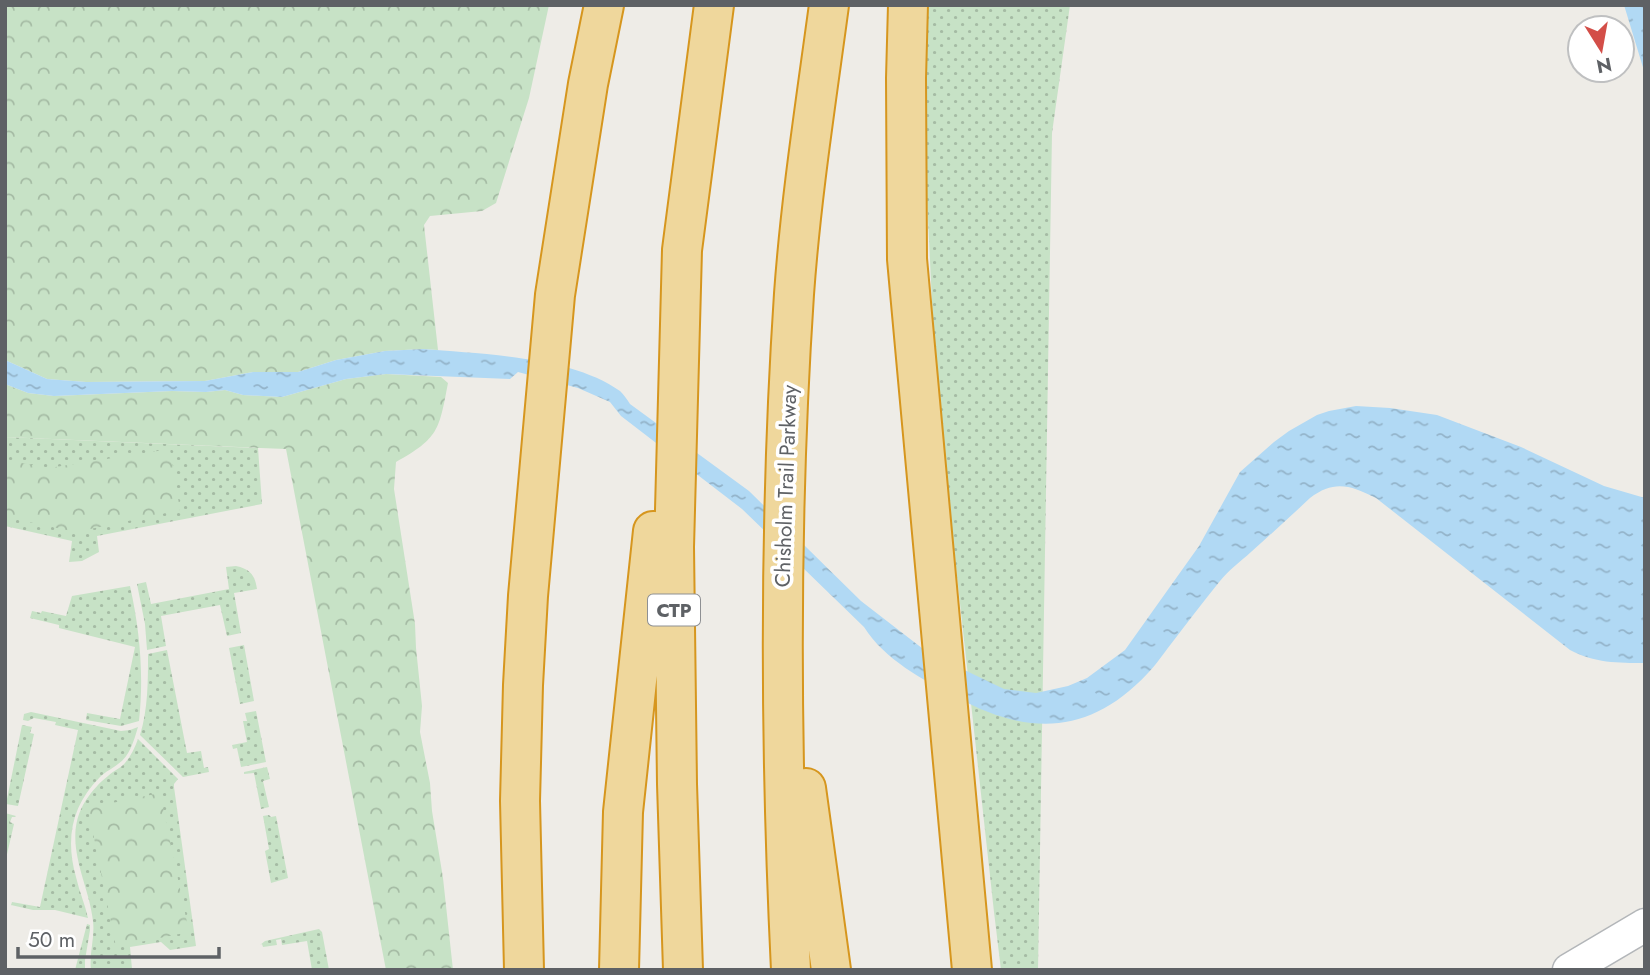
<svg xmlns="http://www.w3.org/2000/svg" width="1650" height="975" viewBox="0 0 1650 975" font-family="Jost,sans-serif">
  <style>
    .grass { fill: url(#grass-dots) }
    .forest { fill: url(#forest-crowns) }
    .water { fill: url(#water-ripples) }
    .lines { fill: none; stroke-linecap: round; stroke-linejoin: round }
    .tertiary-casing { stroke: #b3b6b9; stroke-width: 35 }
    .motorway-casing { stroke: #d6961e; stroke-width: 42 }
    .tertiary { stroke: #fff; stroke-width: 32 }
    .motorway { stroke: #efd79c; stroke-width: 38 }
    .labels { text-anchor: middle; dominant-baseline: central; stroke-width: 7; stroke-linejoin: round; paint-order: stroke }
    .shield { fill: #fff; stroke: #8e9093; stroke-width: 2 }
    .shield-label { font-size: 19px; font-weight: bold; fill: #5e6165 }
    .street-label { font-size: 21px; fill: #5e6165; stroke: #fff }
  </style>
  <defs>
    <pattern id="grass-dots" width="8" height="8" patternUnits="userSpaceOnUse" patternTransform="scale(1.75)"><rect width="8" height="8" fill="#c7e2c6"/><path d="M2 2h.1M6 6h.1" fill="none" stroke="#a5bba4" stroke-width="1.8" stroke-linecap="round"/></pattern>
    <pattern id="forest-crowns" width="20" height="18" patternUnits="userSpaceOnUse" patternTransform="scale(1.75)"><rect width="20" height="18" fill="#c7e2c6"/><path d="M2 6a3 3 0 1 1 6 0M12 15a3 3 0 1 1 6 0" fill="none" stroke="#a5bba4"/></pattern>
    <pattern id="water-ripples" width="26" height="14" patternUnits="userSpaceOnUse" patternTransform="scale(1.75)"><rect width="26" height="14" fill="#b1d9f4"/><path d="M2 4q2-2 4 0t4 0M15 11q2-2 4 0t4 0" fill="none" stroke="#93b3c9"/></pattern>
  </defs>
  <rect width="100%" height="100%" fill="#eeece7"/>
  <path class="grass" d="M927 5H1070L1052 133 1038 970H1001L994 912 936 385 924 136Z
    M5 437 258 448 262 504 97 536 99 552 82 561 69 562 72 541 5 526Z
    M236 566C250 569 255 575 257 589L234 593 241 633 227 636 220 605 161 616 166 646 147 650 145 624 137 584 146 582 151 604 229 589 226 567Z
    M130 586C140 631 144 675 139 721L121 726 86 720 87 713 120 719 135 647 59 628V625L30 618 32 611 41 613 42 611 66 616 72 596Z
    M244 645 254 701 240 704 229 648Z
    M167 650 187 753 201 751 204 768 208 767 209 772 183 777 140 735C148 709 148 681 148 654Z
    M256 711 266 762 241 767 237 748 233 749 232 745 247 742 243 721H247L245 713Z
    M31 712 121 731 130 730 138 727C134 740 130 756 118 764 112 769 106 771 100 777 72 805 65 838 76 877 79 891 85 904 88 918L55 910H33L11 905 12 902 40 907 78 730 55 725 56 722 34 718 28 721 23 720 24 714Z
    M22 725 32 727 30 733 34 734 18 806 6 804Z
    M138 739 178 779 174 784V787L196 946 170 950 161 942 130 947 132 969 91 970C89 953 95 938 93 921 89 882 60 840 86 800 92 791 100 782 108 776 113 771 121 768 125 763 131 756 135 747 138 739Z
    M267 767 270 779 263 781 269 807 261 809 254 773 244 774V772Z
    M5 813 16 816 15 817H12L10 822 14 824 5 863Z
    M269 815 271 817 276 816 288 878 271 883 265 851 269 849 263 816Z
    M87 924 90 925V930L85 960V970H75Z
    M319 929 322 932 329 970H312L307 941 282 945 281 939 276 940 277 945 263 947 262 944 260 945 265 941Z"/>
  <path class="forest" d="M5 5H549L529 98 496 203 482 211 430 216 424 225 438 350 423 349 385 351 336 360 298 372H253L205 381 86 382 47 379 5 360Z
    M386 374 441 377 448 383C439 430 439 438 396 462L394 489 415 624 416 648 422 706 420 732 430 783 432 811 443 878 453 970H386L286 449 5 437V384L28 393 54 396 172 391 206 392 225 390 243 395 282 397 346 379Z
    M170 449 180 510 76 532 5 517V460L49 468Z
    M160 793 189 932 116 947 88 808Z"/>
  <path class="water" d="M1624 5H1644L1645 74Z
    M423 349C481 354 572 356 620 391 624 395 627 399 630 404L749 491 861 601 927 652 1004 689 1036 693 1068 686 1087 678 1125 650 1199 546 1240 472 1274 442 1289 431 1317 415 1329 411 1356 406 1390 408 1437 415 1521 447 1604 486 1645 498V663C1618 663 1594 663 1570 650L1376 498C1350 485 1334 480 1310 498 1290 517 1271 534 1251 552 1241 561 1229 570 1220 581 1203 602 1187 623 1171 644 1163 654 1156 665 1148 673 1089 736 1028 736 956 697 922 679 885 660 864 627L742 509 621 416 610 402 578 388 518 372 510 379 386 374 346 379 282 397 243 395 225 390 206 392 172 391 54 396 28 393 5 384V360L47 379 86 382 205 381 253 372H298L336 360 385 351Z"/>
  <g class="lines">
    <defs>
      <path id="tertiary" d="M1569 970 1645 925"/>
      <path id="motorway" d="M908 5 906 78 907 259 972 970
        M806 788 831 970
        M524 970 520 801 523 685 528 596 555 295 588 84 604 5
        M619 970 623 812 653 531
        M683 970 677 784 674 547 682 250 714 5
        M791 970C780 745 779 519 794 294 801 197 816 101 829 5"/>
    </defs>
    <use href="#tertiary" class="tertiary-casing"/>
    <use href="#motorway" class="motorway-casing"/>
    <use href="#tertiary" class="tertiary"/>
    <use href="#motorway" class="motorway"/>
  </g>
  <g class="labels">
    <rect class="shield" x="648" y="594.5" width="52" height="31" rx="5"/>
    <g class="shield-label">
      <text x="674" y="610">CTP</text>
    </g>
    <g class="street-label">
      <text transform="translate(786 486) rotate(-88)">Chisholm Trail Parkway</text>
    </g>
  </g>
  <rect width="1650" height="975" fill="none" stroke="#5e6165" stroke-width="14"/>
  <g transform="translate(1601 49) rotate(169)"><circle r="33" fill="#ffffff" stroke="#bfc0c1" stroke-width="2"/>
  <path d="M0-5L12 26L0 18L-12 26Z" fill="#d34e48"/>
  <text y="-10" font-size="19" font-weight="bold" text-anchor="middle" fill="#5e6165">N</text>
  </g>
  <path d="M18 947v10h201v-10" fill="none" stroke="#5e6165" stroke-width="3.5"/>
  <text x="28" y="947" font-size="21" fill="#5e6165" stroke="#ffffff" stroke-width="5" paint-order="stroke">50 m</text>
</svg>
